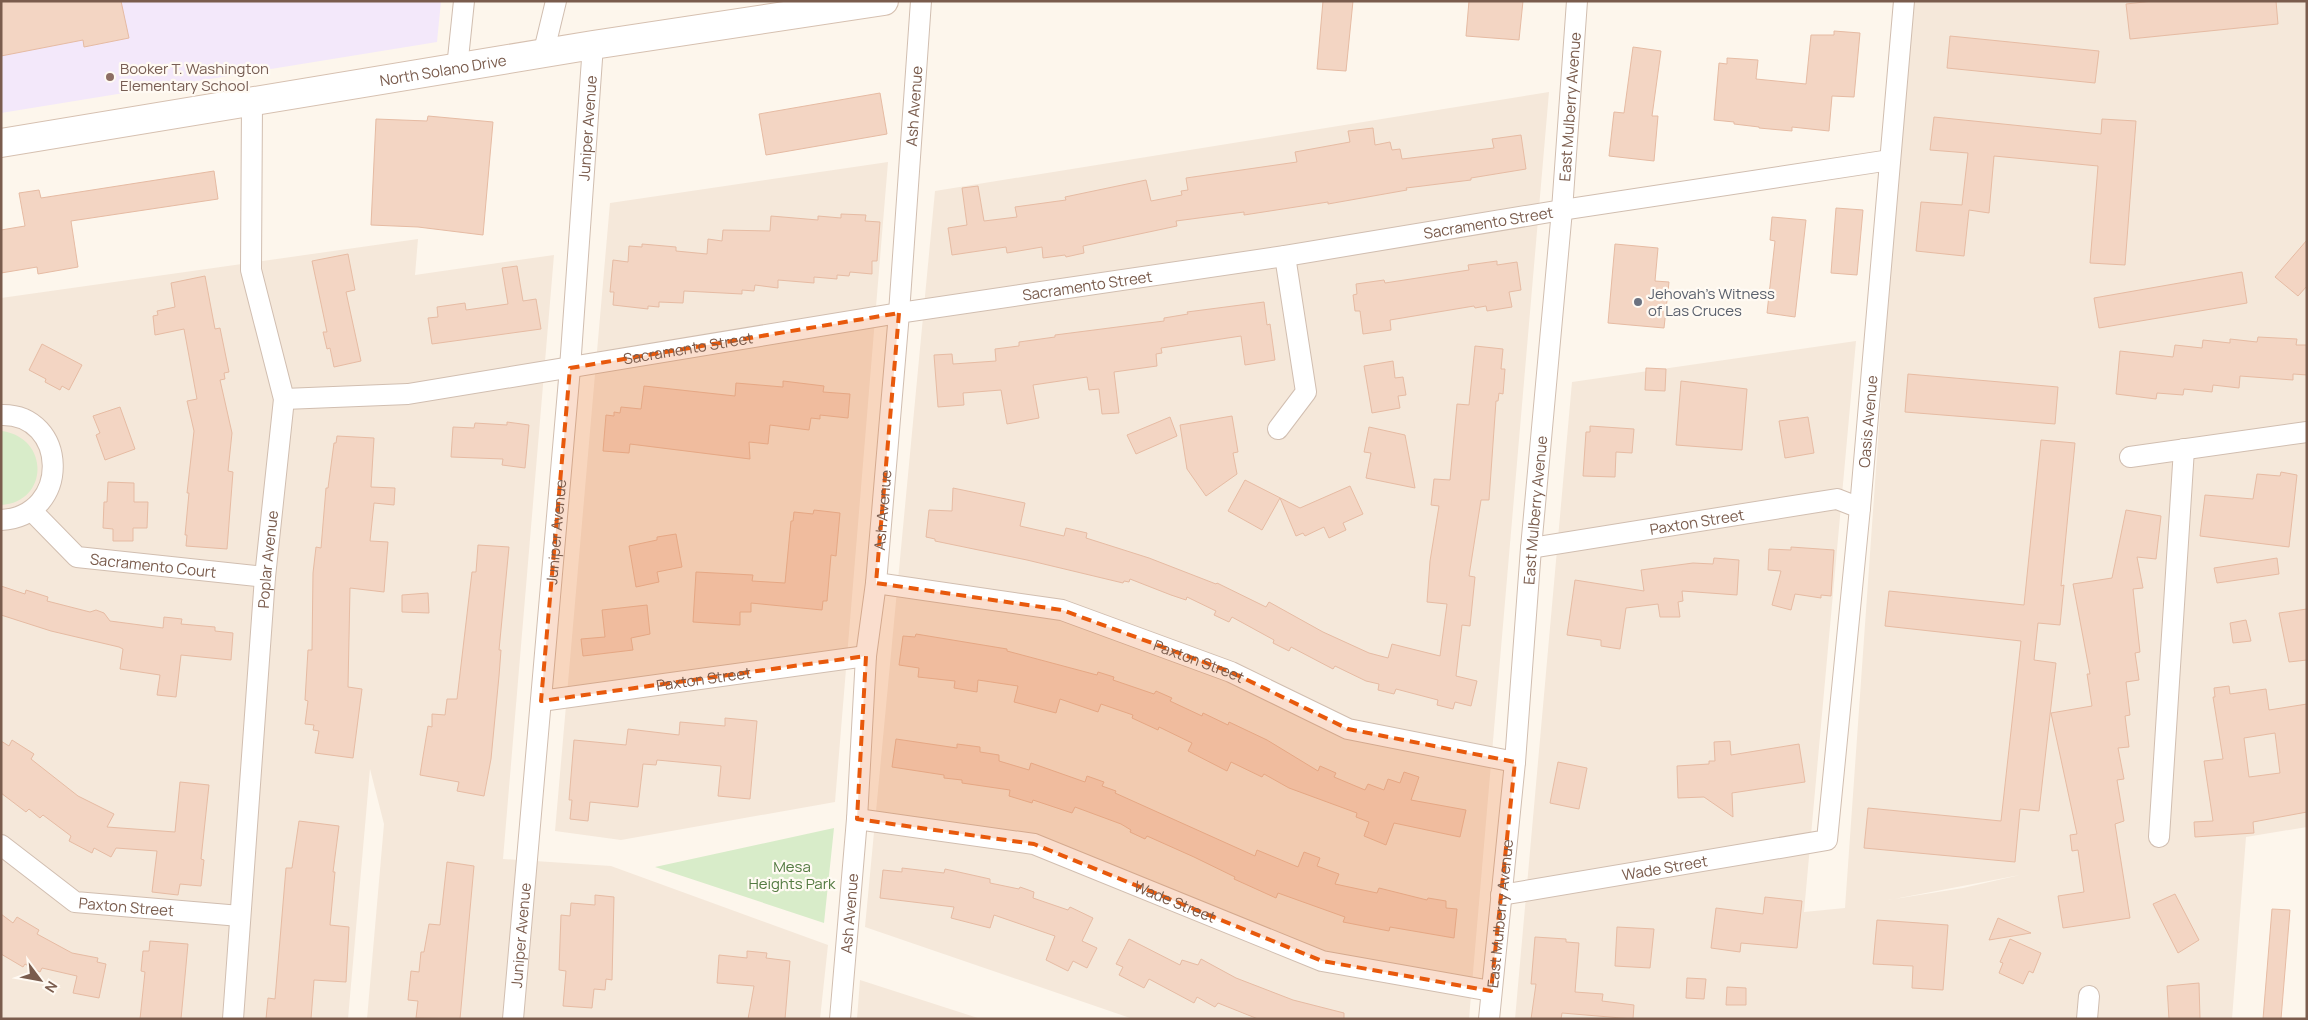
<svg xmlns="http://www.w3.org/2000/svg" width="2308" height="1020" viewBox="0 0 2308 1020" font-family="Manrope,sans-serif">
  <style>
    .residential { fill: #f5e8da; fill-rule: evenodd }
    .education { fill: #f3e8fa }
    .green { fill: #d8ecc9 }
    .building { fill: #f3d5c3; stroke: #e6bba3; fill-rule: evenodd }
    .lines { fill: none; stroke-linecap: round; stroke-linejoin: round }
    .street-casing { stroke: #d1beb0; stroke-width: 22 }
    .secondary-casing { stroke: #d6c0b0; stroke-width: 30 }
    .street { stroke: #fff; stroke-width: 20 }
    .secondary { stroke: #fff; stroke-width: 28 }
    .marked { fill: #e8590c; fill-opacity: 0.2; stroke: #e8590c; stroke-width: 4; stroke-dasharray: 10 6; stroke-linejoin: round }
    .education-dot { fill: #8d6e63; stroke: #fffaf3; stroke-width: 2 }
    .worship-dot { fill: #6b7280; stroke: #fffaf3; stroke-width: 2 }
    .labels { text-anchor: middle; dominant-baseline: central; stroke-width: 4.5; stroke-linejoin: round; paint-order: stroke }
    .education-label { font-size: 15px; fill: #785e54; stroke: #fffaf3; text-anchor: start }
    .street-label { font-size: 15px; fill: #7a5c4d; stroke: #fffaf3 }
    .worship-label { font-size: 15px; fill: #5b616d; stroke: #fffaf3; text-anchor: start }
    .park-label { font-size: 15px; fill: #537a41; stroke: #fffaf3 }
  </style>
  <rect width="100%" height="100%" fill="#fdf6ec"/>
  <path class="residential" d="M1909 1H2307V827L2246 837 2232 1019H1515L1572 382 1856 341 1804 912 1845 908ZM2020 875 1963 888 1888 900H1889Z
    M1549 92 1469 1019H1133L865 927 935 191Z
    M888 162 835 802 621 840 555 831 610 203Z
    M418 239 415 275 554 255 503 859 611 866 828 945 820 1019H367L384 824 370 769 348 1019H1V298Z
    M860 980 981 1019H857Z"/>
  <path class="education" d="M1 1H441L437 42 1 113Z"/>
  <path class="green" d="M2 431C50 438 49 502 1 505Z
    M834 828 824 923 655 867Z"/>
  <path class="building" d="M1 1H121L129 38 84 47 83 40 1 56Z
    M1323 1H1353L1346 71 1317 69Z
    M1469 1H1523L1519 40 1466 36Z
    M2153 1H2276L2278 24 2130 39 2126 4Z
    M1834 31 1860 33 1854 97 1832 96 1829 131 1792 127V131L1759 128V127L1734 124V122L1714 120 1719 63 1727 64V58L1758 60 1756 79 1806 84 1811 35H1834Z
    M1950 36 2099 51 2095 83 1947 68Z
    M1633 47 1661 51 1652 116H1658L1654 161 1609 156 1614 112 1624 113Z
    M880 93 887 134 766 155 759 114Z
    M428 116 493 122 483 235 418 227 371 225 376 119 427 121Z
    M1934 117 2101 134 2102 119 2136 121 2125 265 2090 263 2098 166 1994 156 1989 213 1969 210 1964 256 1916 251 1921 202 1962 205 1968 153 1930 150Z
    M1373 128 1375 145 1390 142 1392 150 1400 149 1402 159 1494 148 1492 139 1521 135 1526 169 1471 178V180L1406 188 1407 190 1328 204V202L1244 215V212L1176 221 1177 226 1083 246 1084 253 1066 257 1065 255 1043 258 1042 247 1007 253 1006 247 952 255 948 228 967 225 962 188 978 186 984 221 1017 217 1015 207 1066 200 1065 197 1146 180 1151 201 1182 195 1181 191 1188 190 1186 178 1297 162 1295 152 1350 142 1348 131Z
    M214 171 218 199 71 221 78 267 38 274 37 267 1 273V230L25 226 19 193 39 190 41 198Z
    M1836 208 1863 210 1857 275 1831 273Z
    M841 214 866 215 865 221 880 222 877 261H872V274L850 272 849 276 837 275V279L814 277V283L778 280V288L755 285 754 291 742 290V294L684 291 683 303 659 302V307L648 306V309L613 305 614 292H610L613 260 628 262 629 246 642 247V244L676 247V251L707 254 708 239 722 241 723 230 770 231 771 216 818 220V216L841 218Z
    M1772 217 1806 220 1795 317 1767 313 1775 241 1770 240Z
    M2307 240V286L2298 296 2275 277Z
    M1615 244 1658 248 1655 281 1669 282 1664 328 1608 323Z
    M348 254 355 290 346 292 361 361 334 367 330 348 327 349 323 332H327L312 261Z
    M1497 261V265L1517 262 1521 290 1509 292 1512 307 1487 311 1486 306 1475 308 1474 306 1390 320 1391 330 1363 334 1360 311H1355L1353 295 1357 294 1356 284 1384 280 1385 283 1469 270 1468 265Z
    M517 266 523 301 536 299 541 329 432 344 428 318 438 317 437 307 465 303 466 310 508 304 502 268Z
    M2242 272 2247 303 2099 328 2094 298Z
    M205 276 215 329 220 328 229 372 224 373 225 379 220 380 232 433 228 471 233 472 227 549 186 546 187 535H185L189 493H187L194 431 187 401 197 399 184 329 155 335 153 316 158 315 157 311 175 307 171 283Z
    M1264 302 1267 325 1270 324 1275 360 1245 365 1241 336 1161 348 1162 353 1156 354 1157 366 1114 372 1119 413 1102 414 1099 389 1089 390 1087 377 1033 385 1039 418 1007 424 1001 390 963 393 964 405 938 407 934 355 952 354 953 364 996 361 995 349 1019 346V342L1055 337V335L1164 321V318L1188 314 1187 312Z
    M2258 337 2297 339 2296 345H2307V375L2293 374V380L2240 376 2239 388 2213 385 2212 392 2184 389 2183 395 2157 393 2156 399 2116 394 2120 351 2173 357 2175 345 2202 348 2203 340 2230 343V339L2257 342Z
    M42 344 82 365 69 390 62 386 60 390 45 382 46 379 29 370Z
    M1475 346 1503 349 1501 369H1505L1503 394 1499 393 1498 401H1496L1489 500H1481L1469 576 1475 577 1470 626 1462 625 1456 676 1477 681 1471 706 1455 702 1453 709 1437 705 1438 700 1396 689 1394 694 1378 690 1379 684 1366 681 1335 666 1333 669 1291 647 1289 651 1273 643 1274 640 1232 617 1229 622 1214 615 1216 611 1187 597 1186 600 1171 595 1130 579 1129 582 1124 581 1123 583 1027 560 935 541V539L926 537 929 510 952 511 953 488 1025 503 1020 526 1064 536 1066 528 1087 533 1086 538 1149 558 1216 584 1217 583 1266 607 1269 602 1323 632 1369 653 1388 658 1392 644 1440 656 1447 604 1427 602 1430 561 1439 506 1431 505 1434 479 1450 480 1457 404 1469 405Z
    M1393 361 1395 378 1403 377 1406 395 1398 396 1400 408 1372 413 1364 366Z
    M1646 368 1666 369 1665 391 1645 390Z
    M1908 374 2058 387 2055 424 1905 412Z
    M783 381 824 386 823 392 850 394 848 418 820 415V419L811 418 809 430 770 425 768 444 749 442 750 459 630 444 629 453 603 451 606 415 614 416V412L620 413 621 407 641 409 644 386 735 396 736 383 783 387Z
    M1681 381 1747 389 1742 450 1676 445Z
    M120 407 135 449 105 460 96 435 100 433 93 416Z
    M1232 416 1238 452 1233 453 1237 474 1206 496 1187 469 1180 425Z
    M1170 417 1177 436 1136 454 1127 435Z
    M1808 417 1814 453 1785 458 1779 421Z
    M507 422 529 425 525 468 502 465 503 459 451 457 453 427 474 428 475 423 507 425Z
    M1590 426 1634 429 1632 453 1616 452 1615 477 1583 476 1586 432H1590Z
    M1369 427 1405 435 1415 488 1366 478 1371 453 1364 452Z
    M337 436 374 438 371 487 395 488 394 505 374 503 370 541 388 542 384 592 350 588 348 687 362 689 353 758 315 753 319 731 313 730 314 725 305 724 308 701 305 700 308 650H312L313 573 316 547 321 548 326 488H328L334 443H336Z
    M2041 440 2075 443 2061 586 2064 585 2060 625 2038 623 2034 660 2056 663 2039 811 2020 809 2015 862 1864 848 1868 808 2001 821 2021 641 1885 626 1889 591 2024 605Z
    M2281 472 2297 475 2289 547 2200 536 2205 495 2253 499 2257 474 2280 476Z
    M1245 480 1300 508 1350 486 1363 514 1343 523 1346 530 1329 538 1324 527 1305 536 1303 533 1296 536 1280 498 1262 530 1228 511Z
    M108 482 134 483V502H148L147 528H133V541H113V529L103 528 104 502H107Z
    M814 510 840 513 836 556 831 555 827 601H823L822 610 751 603V612H740V625L693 622 696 572 753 575 752 581 785 583 791 521H793L794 512 813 514Z
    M2126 510 2161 516 2156 559 2137 557 2143 588 2133 589 2140 652 2135 653 2139 680 2126 682 2130 715 2125 716 2129 747 2118 748 2124 779 2117 780 2124 821 2115 824 2130 918 2063 928 2058 896 2084 892 2078 850 2072 851 2070 835 2077 834 2051 713 2092 706 2087 674H2090L2073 584 2112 578Z
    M676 534 682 567 657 572 659 582 636 587 629 546 657 540V537Z
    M478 545 509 547 499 650H501L499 676 491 759 484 796 457 791 459 782 420 775 428 726 432 727V714L445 715 447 699H457L472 572H476Z
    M1791 547 1834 550 1831 596 1821 595V598L1795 594 1791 610 1772 605 1781 571 1768 570 1769 549 1791 550Z
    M1714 558 1739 560 1737 595 1682 591 1683 601 1678 602 1680 617H1660L1658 604 1626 608 1620 649 1601 646V640L1567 635 1575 580 1644 591 1641 570 1693 563 1713 564Z
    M2277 558 2279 574 2217 583 2214 568Z
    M1 586 25 594 26 590 48 597 47 601 90 612 96 610 104 613 110 621 163 628 164 617 182 619 181 624 215 627V631L233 633 231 660 181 655 176 697 157 695 160 675 120 669 123 649 119 647 51 631 1 615Z
    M428 593 429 613 402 612V595Z
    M647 605 650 634 631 638 633 650 583 656 581 639 605 637 602 610Z
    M2307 609V660L2289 662 2279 613Z
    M2246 620 2251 641 2233 643 2230 623Z
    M916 634 1007 649V651L1097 675 1098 672 1114 677 1113 680 1154 694 1156 691 1172 698 1170 701 1202 716 1203 713 1228 725 1229 722 1267 740 1318 771 1320 766 1336 773 1334 777 1365 790 1368 784 1384 790 1388 779 1400 783 1404 772 1419 777 1411 800 1466 810 1460 837 1394 823 1386 845 1364 836 1369 822 1356 817 1357 813 1289 788 1264 774 1262 777 1231 762 1227 771 1188 751 1192 743 1159 727 1158 730 1132 718 1133 715 1101 704 1098 712 1060 699 1056 713 1014 702 1018 686 978 680 977 692 954 688 955 681 918 677 919 668 899 665 903 636 915 637Z
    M2229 686 2230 694 2266 689 2269 710 2307 704V812L2253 822 2254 833 2195 837 2194 822 2213 821 2204 761 2223 759 2213 697H2215L2214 688ZM2275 733 2280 773 2249 777 2244 738Z
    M725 718 757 721 750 799 718 796 721 766 657 760 656 765 643 764 638 807 590 802 588 821 570 819 572 800H569L574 740 626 745 628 729 679 735 680 722 725 726Z
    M896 739 957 748V744L980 747V752L999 755V761L1029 770 1031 763 1085 782 1087 776 1104 782 1102 786 1116 791 1115 793 1255 856 1257 850 1298 867 1304 852 1320 858 1317 866 1339 874 1335 884 1377 893 1379 888 1427 900 1428 898 1446 901V908L1457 909 1454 938 1390 927 1389 931 1343 922 1345 917 1278 893 1276 898 1234 879 1235 877 1194 857 1147 836 1145 839 1130 832 1131 830 1121 824 1075 807 1072 813 1033 800 1032 803 1009 796 1010 790 962 783V780L944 778V775L892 767Z
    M12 740 34 754 31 759 78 796 114 814 107 827 175 832 180 782 209 785 201 859 204 860 201 886 180 884 178 895 152 892 157 851 116 848 111 857 94 848 92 853 69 841 71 836 43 815 40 818 29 809 26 812 1 793V741L9 746Z
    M1730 741 1731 755 1799 744 1805 782 1732 793 1733 817 1704 797 1678 798 1677 766 1709 764V761H1715L1714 742Z
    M1558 762 1587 768 1579 809 1550 803Z
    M299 821 339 826 333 872H335L330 925 349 927 346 982 314 980 311 1019H266L268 998 275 999 286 868H292Z
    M447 862 474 866 460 1019 416 1018 418 1001 408 1000 411 971 419 972 421 952H424L429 924 440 925Z
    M902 868 944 873 945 869 990 879V883L1019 889 1020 887 1034 892 1033 898 1068 910 1070 907 1093 918 1082 941 1097 948 1087 968 1073 961 1068 971 1046 960 1055 936 994 915 990 928 951 918 954 907 880 898 883 870 902 872Z
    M2175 894 2199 940 2178 953 2153 904Z
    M595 895 614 897 612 980 606 979 605 990 594 989 592 1008 563 1006 566 971 559 970 561 915 570 916 571 903 595 905Z
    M1765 897 1802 901 1797 948 1741 943 1740 952 1711 948 1716 908 1763 914Z
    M2272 909 2290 910 2281 1019H2263Z
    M1 914 13 923 17 917 39 930 37 934 72 953 98 958 97 962 106 964 99 998 73 993 77 976 42 968 40 972 25 964 23 967 1 954Z
    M1998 918 2031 933 1989 940Z
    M1877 920 1948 925 1943 990 1912 988 1913 966 1873 964Z
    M1617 927 1654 929 1650 968 1615 966Z
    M1535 937 1566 939V942L1579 943 1575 992 1603 994 1602 1001 1634 1005 1633 1019 1562 1013 1561 1019H1531L1536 984H1531Z
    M1129 939 1180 965 1182 960 1198 965 1201 959 1236 978 1293 1000 1344 1013V1019H1258L1218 1003 1215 1007 1197 997 1194 1003 1149 979 1144 988 1119 975 1123 967 1116 964Z
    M2010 939 2041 953 2033 973 2029 971 2023 984 1999 973 2003 963 2000 962Z
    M150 941 188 944 181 1019H140L145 972 141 971 143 951H149Z
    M747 951 767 953 766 958 790 961 785 1019H748L754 986 717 983 719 955 747 958Z
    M1687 978 1706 979 1704 999 1686 998Z
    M2199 983 2200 1019H2169L2167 986Z
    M1727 987 1746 988V1005H1726Z"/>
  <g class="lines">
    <defs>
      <g id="street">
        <path d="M543 55 556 1"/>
        <path d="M457 68 464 1"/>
        <path id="s1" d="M284 399 408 394 899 313 1285 256 1562 210 1890 160"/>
        <path d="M1 415C68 413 72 516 1 520"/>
        <path d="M1278 429 1306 392 1285 256"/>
        <path d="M2130 457 2307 432"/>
        <path id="s2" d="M32 511 77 557 265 577"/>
        <path id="s3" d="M1531 548 1837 499 1860 508"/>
        <path id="s4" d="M876 583 1062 610 1231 672 1348 729 1515 762"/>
        <path id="s5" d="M541 701 866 656"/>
        <path id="s6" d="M857 819 1034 844 1322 961 1491 991"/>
        <path d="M2159 837 2184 449"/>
        <path id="s7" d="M1 845 75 902 240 916"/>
        <path id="s8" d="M1501 895 1827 840 1860 508 1904 1"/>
        <path id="s9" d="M233 1019 265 577 284 399 251 270 252 102"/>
        <path id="s10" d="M513 1019 570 368 593 45"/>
        <path id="s11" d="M840 1019 857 819 866 656 876 583 899 313 921 1"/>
        <path id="s12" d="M1489 1019 1515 762 1531 548 1562 210 1577 1"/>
        <path d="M2087 1019 2089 996"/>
      </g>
      <g id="secondary">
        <path id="s13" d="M1 143 593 45 884 1"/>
      </g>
    </defs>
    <use href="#street" class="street-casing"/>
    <use href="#secondary" class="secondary-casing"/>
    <use href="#street" class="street"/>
    <use href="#secondary" class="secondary"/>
  </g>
  <path class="marked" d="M899 313 876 583 1062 610 1231 672 1348 729 1515 762 1491 991 1322 961 1034 844 857 819 866 656 541 701 570 368Z"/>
  <circle class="education-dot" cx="110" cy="77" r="5"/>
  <circle class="worship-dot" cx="1638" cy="302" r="5"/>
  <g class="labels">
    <g class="education-label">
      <text x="120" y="68">Booker T. Washington<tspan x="120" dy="17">Elementary School</tspan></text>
    </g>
    <g class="street-label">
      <text stroke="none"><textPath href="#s13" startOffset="448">North Solano Drive</textPath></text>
      <text stroke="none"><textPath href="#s11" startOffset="916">Ash Avenue</textPath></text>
      <text stroke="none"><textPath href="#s12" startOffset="916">East Mulberry Avenue</textPath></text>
      <text stroke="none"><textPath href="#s10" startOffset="894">Juniper Avenue</textPath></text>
      <text stroke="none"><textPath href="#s1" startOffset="1218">Sacramento Street</textPath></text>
      <text stroke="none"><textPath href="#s1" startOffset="812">Sacramento Street</textPath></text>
      <text stroke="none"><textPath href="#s1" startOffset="408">Sacramento Street</textPath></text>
      <text stroke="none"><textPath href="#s8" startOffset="751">Oasis Avenue</textPath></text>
      <text stroke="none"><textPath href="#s11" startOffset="511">Ash Avenue</textPath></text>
      <text stroke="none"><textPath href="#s12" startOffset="511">East Mulberry Avenue</textPath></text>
      <text stroke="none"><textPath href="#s3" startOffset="168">Paxton Street</textPath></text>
      <text stroke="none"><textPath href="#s10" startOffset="489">Juniper Avenue</textPath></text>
      <text stroke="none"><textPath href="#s9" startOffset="461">Poplar Avenue</textPath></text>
      <text stroke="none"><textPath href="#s2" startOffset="141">Sacramento Court</textPath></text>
      <text stroke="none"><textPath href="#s4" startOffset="334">Paxton Street</textPath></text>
      <text stroke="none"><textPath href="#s5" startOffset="164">Paxton Street</textPath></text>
      <text stroke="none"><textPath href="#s8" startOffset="166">Wade Street</textPath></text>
      <text stroke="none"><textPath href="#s6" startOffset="331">Wade Street</textPath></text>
      <text stroke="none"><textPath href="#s7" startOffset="145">Paxton Street</textPath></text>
      <text stroke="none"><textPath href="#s11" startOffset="106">Ash Avenue</textPath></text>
      <text stroke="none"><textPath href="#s12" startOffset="106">East Mulberry Avenue</textPath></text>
      <text stroke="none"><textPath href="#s10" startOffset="84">Juniper Avenue</textPath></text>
    </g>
    <g class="worship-label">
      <text x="1648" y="293">Jehovah's Witness<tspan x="1648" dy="17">of Las Cruces</tspan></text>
    </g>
    <g class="park-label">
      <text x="792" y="866">Mesa<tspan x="792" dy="17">Heights Park</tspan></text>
    </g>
  </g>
  <rect width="2308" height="1020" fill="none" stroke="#7a5c4d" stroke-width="5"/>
  <g transform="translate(40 980) rotate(122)" stroke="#fffaf3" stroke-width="4" paint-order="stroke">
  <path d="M0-4L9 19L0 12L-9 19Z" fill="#7a5c4d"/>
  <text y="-8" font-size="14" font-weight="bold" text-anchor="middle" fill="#7a5c4d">N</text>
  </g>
</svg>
